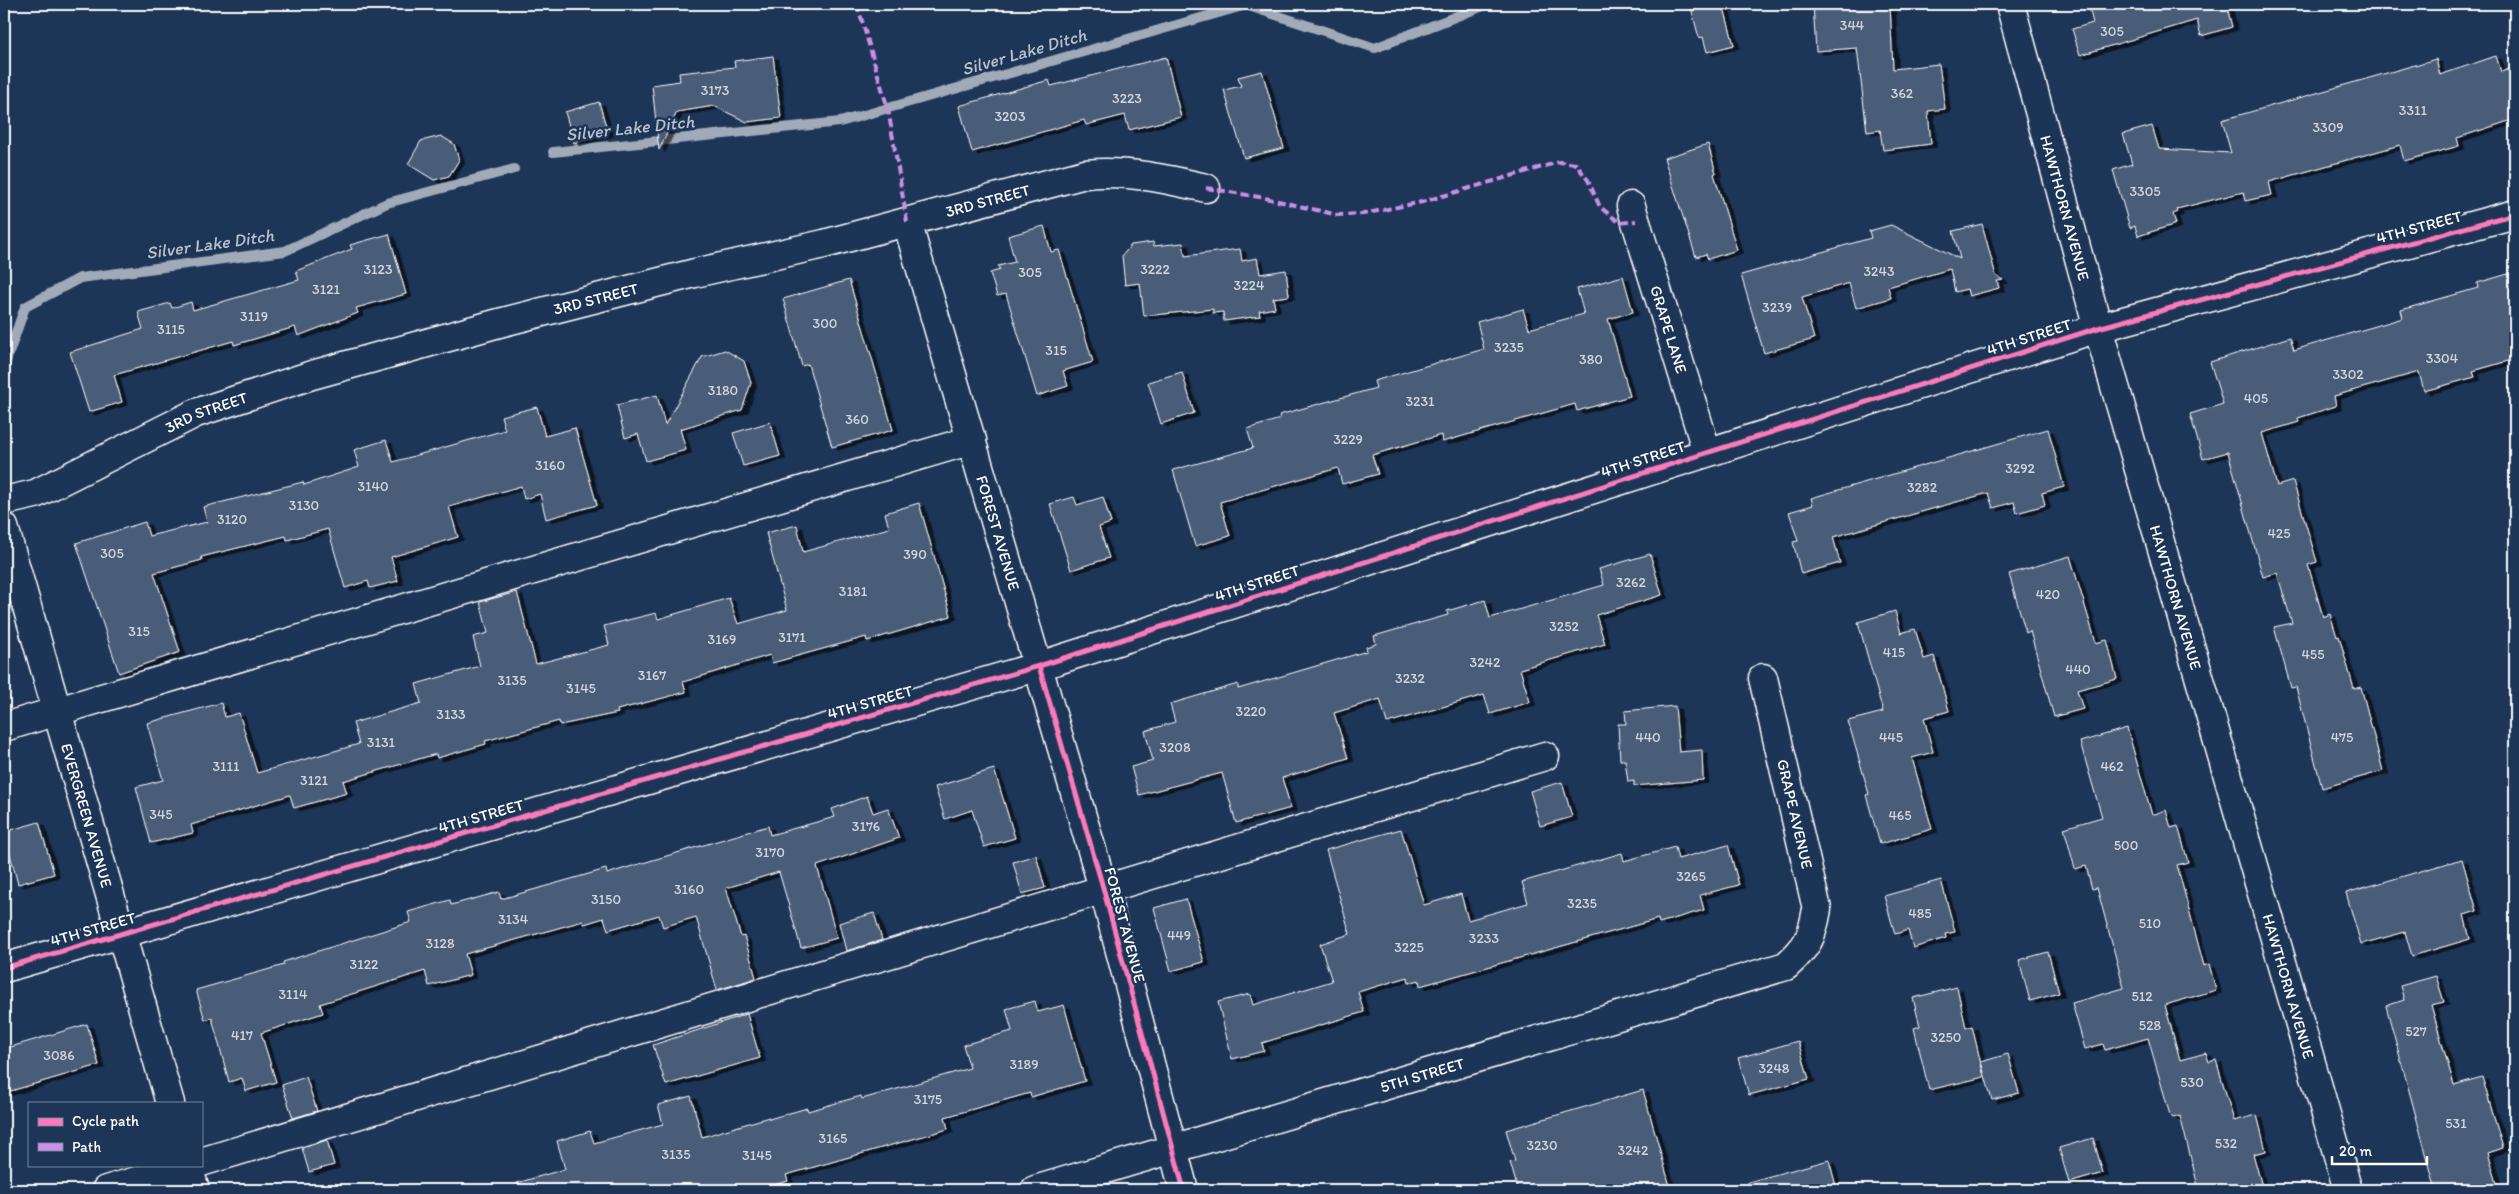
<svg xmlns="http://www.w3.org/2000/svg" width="2519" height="1194" viewBox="0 0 2519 1194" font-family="Itim,sans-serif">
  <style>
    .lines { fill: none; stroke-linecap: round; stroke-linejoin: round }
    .stream { stroke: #a0aab8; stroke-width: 10 }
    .building { fill: #4a5d79; stroke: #fff; filter: url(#shadow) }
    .minor-casing { stroke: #fff; stroke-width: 31 }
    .minor { stroke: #1d3557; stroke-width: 28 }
    .quiet { stroke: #ce8fe9; stroke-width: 4; stroke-dasharray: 8 4; stroke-linecap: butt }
    .cycleway-casing { stroke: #1d3557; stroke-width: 8 }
    .cycleway { stroke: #fd7abc; stroke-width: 5 }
    .labels { text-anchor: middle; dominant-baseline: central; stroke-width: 5; stroke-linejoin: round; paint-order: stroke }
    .number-label { font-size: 14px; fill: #d2d6de }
    .street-label { font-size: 16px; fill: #fff; stroke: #1d3557 }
    .water-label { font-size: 18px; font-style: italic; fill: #b8c0ca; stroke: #1d3557 }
  </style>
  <defs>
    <filter id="shadow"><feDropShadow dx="5.5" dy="3" stdDeviation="0" flood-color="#0009"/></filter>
  </defs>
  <rect width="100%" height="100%" fill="#1d3557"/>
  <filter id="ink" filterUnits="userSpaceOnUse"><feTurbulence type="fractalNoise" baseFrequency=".02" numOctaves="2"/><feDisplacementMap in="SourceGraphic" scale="10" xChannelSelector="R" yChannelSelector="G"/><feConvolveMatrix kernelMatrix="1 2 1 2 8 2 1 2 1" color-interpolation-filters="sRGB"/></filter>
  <g filter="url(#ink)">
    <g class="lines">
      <path class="stream" d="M553 152 840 122 1246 5 1375 48 1488 4
        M4 367 25 307 80 278 285 251 387 203 514 169"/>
    </g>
    <path class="building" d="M1690 4H1723L1734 45 1707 52 1703 37 1699 38Z
      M1813 4H1890L1893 69 1939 64 1945 109 1928 111 1931 144 1883 150 1880 130 1867 132 1857 48 1816 51Z
      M2088 4H2229L2228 11 2232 27 2201 36 2197 20 2080 55 2072 29 2093 23Z
      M773 56 781 118 747 122 714 106 677 112 659 150 652 85 680 81 679 73 735 67 734 61Z
      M2496 56 2501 72 2515 67V119L2457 138 2459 146 2404 161 2400 145 2269 182 2272 195 2245 201 2243 192 2177 209 2178 212 2173 214 2176 224 2138 236 2135 226 2130 228 2113 170 2132 164 2123 134 2152 126 2159 149 2231 153 2222 120 2436 59 2440 75Z
      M1166 57 1181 117 1129 130 1125 115 1086 125 1084 120 972 152 959 106 1049 80 1051 86Z
      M1262 71 1284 148 1244 158 1224 90 1241 86 1238 77Z
      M599 102 608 133 574 143 565 112Z
      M441 136 454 144 459 160 449 176 434 180 408 164 421 141Z
      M1708 144 1716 173 1714 174 1737 250 1708 259 1706 254 1696 257 1664 158Z
      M1982 224 1996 276 2003 280 1997 281 1999 288 1969 296 1967 289 1955 292 1950 269 1888 287 1891 298 1856 308 1849 283 1802 297 1814 339 1764 353 1741 275 1871 238 1869 231 1891 225 1960 259 1953 231Z
      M1044 226 1051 252 1059 250 1093 362 1063 371 1068 386 1037 396 1006 294 997 296 990 273 1000 270 998 266 1015 262 1008 236Z
      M389 234 406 294 356 308 358 313 298 336 295 327 234 345 233 341 114 375 122 402 89 412 70 352 143 329 138 312 170 303 172 308 191 302 193 310 299 280 296 271 352 249 350 245Z
      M1153 242 1154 246 1183 243 1185 256 1240 249 1242 261 1257 258 1260 274 1286 270 1289 296 1273 298 1275 308 1259 311 1260 316 1224 321 1223 312 1213 313V309L1144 316 1140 283 1125 285 1122 256 1131 245Z
      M2515 272V359L2473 371 2475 377 2424 391 2419 372 2334 396 2336 406 2298 418 2299 422 2262 433 2277 486 2293 481 2317 562 2308 565 2323 617 2330 614 2337 637 2339 636 2354 689 2361 687 2383 771 2322 788 2296 687 2291 688 2274 627 2292 623 2277 573 2263 577 2228 452 2203 459 2190 414 2223 404 2210 362 2290 337 2294 350 2403 318 2401 310 2478 288 2477 283Z
      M1623 276 1633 312 1608 319 1630 396 1577 411 1575 404 1442 442 1441 435 1372 455 1378 474 1342 484 1338 468 1220 502 1230 536 1195 546 1173 470 1253 448 1247 429 1280 419 1279 415 1376 388 1374 381 1484 349 1477 322 1523 309 1529 329 1584 314 1577 289Z
      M849 280 893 430 832 447 808 364 802 366 783 299Z
      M725 350 744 361 751 383 742 410 680 429 686 450 646 461 638 434 625 438 617 405 657 395 665 425 702 357Z
      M1182 372 1194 413 1161 424 1148 382Z
      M537 407 545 436 575 428 597 505 546 519 540 494 524 499 521 486 449 507 458 537 391 557 398 581 370 588 368 581 345 588 328 529 287 540 286 536 201 557 202 560 154 573 180 652 119 673 76 543 145 522 149 536 207 522 203 507 303 482 304 485 359 467 354 450 386 440 393 462 505 430 501 416Z
      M770 422 780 456 743 466 733 433Z
      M2048 429 2064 487 2042 493 2045 505 2017 513 2014 502 1993 508 1988 493 1833 537 1840 563 1801 574 1793 542 1798 541 1789 512 1813 505 1811 498Z
      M1074 497 1077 505 1103 497 1111 523 1099 527 1109 558 1071 570 1050 504Z
      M919 503 951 616 867 641 866 637 772 663 770 655 683 682 686 692 617 710 618 713 560 725 559 721 485 741 486 744 437 758 436 754 343 781 347 793 294 808 290 795 191 825 193 833 151 843 136 787 163 780 147 723 221 703 225 717 239 713 257 773 359 744 353 723 421 703 416 684 480 666 473 637 488 633 480 602 517 592 536 664 609 645 604 626 656 613 658 619 729 598 738 624 787 610 766 533 797 525 803 552 889 528 885 513Z
      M1650 554 1662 595 1596 615 1605 644 1520 669 1530 702 1490 714 1484 695 1387 723 1380 699 1334 713 1348 758 1282 778 1291 808 1236 823 1222 773 1139 795 1131 767 1153 761 1145 731 1175 722 1170 704 1238 684V689L1367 651 1366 647 1376 644 1374 636 1448 615 1447 611 1485 600 1490 618 1604 585 1599 569Z
      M2070 556 2096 643 2107 640 2117 679 2077 690 2083 709 2054 717 2030 631 2026 633 2009 574Z
      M1895 611 1901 633 1915 629 1924 659 1934 656 1949 711 1924 718 1933 752 1912 758 1932 829 1880 844 1866 795 1869 794 1848 721 1883 712 1858 622Z
      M1675 706 1679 752 1702 750 1703 780 1634 786V781L1628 782 1625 760H1620L1618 724H1626L1625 711Z
      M2127 728 2152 815 2166 810 2171 828 2178 826 2188 862 2177 865 2204 966 2209 964 2216 990 2165 1005 2180 1060 2206 1053 2209 1062 2216 1060 2234 1121 2257 1115 2266 1151 2253 1154 2263 1190H2199L2180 1116 2173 1118 2170 1115 2148 1038 2105 1050 2103 1044 2085 1049 2072 1003 2124 988 2097 888 2092 889 2086 866 2075 869 2064 828 2102 817 2080 742Z
      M994 769 1015 838 984 847 972 810 945 819 935 787Z
      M1562 782 1572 817 1540 826 1530 791Z
      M867 796 873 813 888 808 899 838 817 866 837 938 801 948 779 872 726 888 741 937 744 936 756 978 717 990 696 917 663 927 659 915 608 930 604 918 584 924 583 921 465 954 471 975 429 986 425 971 320 1004 323 1013 261 1033 276 1082 246 1091 242 1078 229 1082 212 1018 205 1020 196 990 284 965 283 962 411 922 408 912 450 900 451 905 499 892 501 899 606 869 607 874 626 868 768 826 770 835 835 817 832 809Z
      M39 822 54 874 18 884 4 832Z
      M1401 829 1424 905 1461 894 1468 920 1528 903 1522 882 1622 853 1624 861 1675 847 1678 859 1728 845 1739 885 1700 895 1704 910 1659 923 1658 919 1420 986 1419 980 1409 983 1408 977 1358 992 1364 1012 1262 1043 1264 1051 1232 1059 1218 1002 1250 994 1253 1005 1332 981 1320 944 1350 934 1326 850Z
      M1036 855 1045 888 1022 894 1013 862Z
      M2462 859 2477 911 2464 915 2470 939 2412 956 2405 932 2361 944 2346 893Z
      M1941 880 1955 932 1945 934 1946 938 1913 948 1908 930 1895 934 1884 896Z
      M1186 899 1204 962 1171 971 1154 908Z
      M874 913 882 940 846 951 839 923Z
      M2048 952 2059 993 2030 1001 2019 960Z
      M2436 976 2444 1002 2431 1005 2454 1085 2482 1077 2503 1148 2488 1153 2499 1190H2436L2386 1006 2404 1000 2400 986Z
      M1957 987 1966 1028 1972 1026 1984 1077 1929 1090 1914 1028 1920 1026 1913 998Z
      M1035 1001 1038 1012 1064 1005 1085 1081 1031 1097 1030 1093 945 1117 948 1129 786 1175 788 1181 760 1189 759 1186 743 1190H518L517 1183 565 1169 557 1141 590 1131 594 1143 663 1124 658 1105 691 1096 702 1137 769 1117V1119L807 1108 808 1111 861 1096 862 1099 970 1068 963 1045 1012 1031 1006 1009Z
      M747 1014 760 1058 666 1085 653 1045Z
      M87 1024 99 1065 4 1093V1049Z
      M1798 1041 1809 1079 1749 1095 1738 1058Z
      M2008 1054 2019 1093 1992 1100 1981 1062Z
      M306 1077 317 1111 293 1118 282 1085Z
      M1643 1090 1671 1190H1518L1510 1162 1515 1161 1506 1130Z
      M2093 1138 2103 1173 2069 1183 2059 1148Z
      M327 1140 334 1165 309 1172 302 1148Z
      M1829 1160 1837 1190H1750L1748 1182Z"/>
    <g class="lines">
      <defs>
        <g id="minor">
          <path id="s1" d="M2010 4 2098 328 2348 1190"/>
          <path id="s2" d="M1631 206 1707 452"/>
          <path id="s3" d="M907 222 1104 891 1184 1190"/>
          <path id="s4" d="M4 501 35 494 196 413 312 375 499 323 695 273 824 244 1085 174C1126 170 1167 179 1206 188"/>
          <path id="s5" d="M4 527 170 1103"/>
          <path d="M4 727 972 440"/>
          <path d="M4 968 1039 666 2098 328 2515 214"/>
          <path d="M201 1162 1545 756"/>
          <path d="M188 1165 195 1190"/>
          <path d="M106 1190 190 1165"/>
          <path id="s6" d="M1035 1190 1786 966C1808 946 1812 938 1817 909L1763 678"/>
        </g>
      </defs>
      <use href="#minor" class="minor-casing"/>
      <use href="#minor" class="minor"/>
      <path class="quiet" d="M857 4 888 109 907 222
        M1206 188 1265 198 1338 215 1363 214 1422 202 1559 162 1576 164 1588 180 1600 207 1620 223 1636 221"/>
      <defs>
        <path id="cycleway" d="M1039 666 1104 891 1184 1190
          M4 968 1039 666 2098 328 2515 214"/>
      </defs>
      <use href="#cycleway" class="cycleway-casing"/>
      <use href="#cycleway" class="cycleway"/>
    </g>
  </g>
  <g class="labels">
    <g class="number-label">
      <text x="1852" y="25">344</text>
      <text x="2112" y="31">305</text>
      <text x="715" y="90">3173</text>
      <text x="1902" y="93">362</text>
      <text x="1127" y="98">3223</text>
      <text x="2413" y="110">3311</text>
      <text x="1010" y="116">3203</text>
      <text x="2328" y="127">3309</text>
      <text x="2145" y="191">3305</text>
      <text x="378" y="269">3123</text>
      <text x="1155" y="269">3222</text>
      <text x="1879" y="271">3243</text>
      <text x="1030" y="272">305</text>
      <text x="1249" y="285">3224</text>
      <text x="326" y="289">3121</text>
      <text x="1777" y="307">3239</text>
      <text x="254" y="316">3119</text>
      <text x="825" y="323">300</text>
      <text x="171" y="329">3115</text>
      <text x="1509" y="347">3235</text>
      <text x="1056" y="350">315</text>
      <text x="2442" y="358">3304</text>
      <text x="1591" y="359">380</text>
      <text x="2348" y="374">3302</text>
      <text x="723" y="390">3180</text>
      <text x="2256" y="398">405</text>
      <text x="1420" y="401">3231</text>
      <text x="857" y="419">360</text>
      <text x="1348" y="439">3229</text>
      <text x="550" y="465">3160</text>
      <text x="2020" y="468">3292</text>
      <text x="373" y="486">3140</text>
      <text x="1922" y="487">3282</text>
      <text x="304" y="505">3130</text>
      <text x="232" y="519">3120</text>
      <text x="2279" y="533">425</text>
      <text x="112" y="553">305</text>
      <text x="915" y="554">390</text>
      <text x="1631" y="582">3262</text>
      <text x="853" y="591">3181</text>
      <text x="2048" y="594">420</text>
      <text x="1564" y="626">3252</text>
      <text x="139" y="631">315</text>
      <text x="792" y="637">3171</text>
      <text x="722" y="639">3169</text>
      <text x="1894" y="652">415</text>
      <text x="2313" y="654">455</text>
      <text x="1485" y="662">3242</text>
      <text x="2078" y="669">440</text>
      <text x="652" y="675">3167</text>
      <text x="1410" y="678">3232</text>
      <text x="512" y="680">3135</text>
      <text x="581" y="688">3145</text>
      <text x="1251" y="711">3220</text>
      <text x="451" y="714">3133</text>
      <text x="1648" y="737">440</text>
      <text x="1891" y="737">445</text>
      <text x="2342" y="737">475</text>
      <text x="381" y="742">3131</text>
      <text x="1175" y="747">3208</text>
      <text x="226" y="766">3111</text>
      <text x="2112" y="766">462</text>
      <text x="314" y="780">3121</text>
      <text x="161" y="814">345</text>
      <text x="1900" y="815">465</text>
      <text x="866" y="826">3176</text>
      <text x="2126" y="845">500</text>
      <text x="770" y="852">3170</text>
      <text x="1691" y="876">3265</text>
      <text x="689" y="889">3160</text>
      <text x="606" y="899">3150</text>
      <text x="1582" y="903">3235</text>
      <text x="1920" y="913">485</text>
      <text x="513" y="919">3134</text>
      <text x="2150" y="923">510</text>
      <text x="1179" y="935">449</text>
      <text x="1484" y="938">3233</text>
      <text x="440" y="943">3128</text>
      <text x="1409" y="947">3225</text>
      <text x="364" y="964">3122</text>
      <text x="293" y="994">3114</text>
      <text x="2142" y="996">512</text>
      <text x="2150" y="1025">528</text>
      <text x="2416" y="1031">527</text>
      <text x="242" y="1035">417</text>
      <text x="1946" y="1037">3250</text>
      <text x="59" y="1055">3086</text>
      <text x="1024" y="1064">3189</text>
      <text x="1774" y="1068">3248</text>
      <text x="2192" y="1082">530</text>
      <text x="928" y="1099">3175</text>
      <text x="2456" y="1123">531</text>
      <text x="833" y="1138">3165</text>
      <text x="2226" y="1143">532</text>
      <text x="1542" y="1145">3230</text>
      <text x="1633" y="1150">3242</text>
      <text x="676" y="1154">3135</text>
      <text x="757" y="1155">3145</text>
    </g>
    <g class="street-label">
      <text stroke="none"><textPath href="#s4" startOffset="1032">3RD STREET</textPath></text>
      <text stroke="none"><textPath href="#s1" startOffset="211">HAWTHORN AVENUE</textPath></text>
      <text transform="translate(2419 227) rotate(-15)">4TH STREET</text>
      <text stroke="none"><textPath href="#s4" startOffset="628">3RD STREET</textPath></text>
      <text stroke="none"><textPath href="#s2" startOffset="129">GRAPE LANE</textPath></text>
      <text transform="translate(2029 337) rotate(-18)">4TH STREET</text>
      <text stroke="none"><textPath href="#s4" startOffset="222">3RD STREET</textPath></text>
      <text transform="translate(1643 459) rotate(-18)">4TH STREET</text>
      <text stroke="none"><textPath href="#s3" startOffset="324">FOREST AVENUE</textPath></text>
      <text transform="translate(1257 583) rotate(-18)">4TH STREET</text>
      <text stroke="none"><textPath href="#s1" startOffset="616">HAWTHORN AVENUE</textPath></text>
      <text transform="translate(870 702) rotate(-16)">4TH STREET</text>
      <text transform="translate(1795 814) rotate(77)">GRAPE AVENUE</text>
      <text stroke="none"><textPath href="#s5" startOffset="300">EVERGREEN AVENUE</textPath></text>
      <text transform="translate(481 816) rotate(-16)">4TH STREET</text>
      <text transform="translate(1125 925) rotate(75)">FOREST AVENUE</text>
      <text transform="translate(93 929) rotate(-16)">4TH STREET</text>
      <text stroke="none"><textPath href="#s1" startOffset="1021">HAWTHORN AVENUE</textPath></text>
      <text stroke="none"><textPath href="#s6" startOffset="404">5TH STREET</textPath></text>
    </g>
    <g class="water-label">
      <text transform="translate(1024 52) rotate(-16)">Silver Lake Ditch</text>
      <text transform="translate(630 128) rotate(-6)">Silver Lake Ditch</text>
      <text transform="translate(210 244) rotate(-8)">Silver Lake Ditch</text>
    </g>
  </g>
  <rect width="2519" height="1194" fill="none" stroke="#1d3557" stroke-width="20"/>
  <rect x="10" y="10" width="2499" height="1174" fill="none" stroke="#fff" stroke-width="2" filter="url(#ink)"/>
  <rect x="28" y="1102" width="175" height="65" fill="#1d3557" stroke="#77869a"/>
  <rect x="38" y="1118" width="25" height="8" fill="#fd7abc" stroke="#77869a"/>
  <text x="72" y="1126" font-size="15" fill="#ffffff">Cycle path</text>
  <rect x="38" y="1143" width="25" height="8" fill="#ce8fe9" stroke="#77869a"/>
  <text x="72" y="1152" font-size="15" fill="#ffffff">Path</text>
  <path d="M2332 1156v8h95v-8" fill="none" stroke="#ffffff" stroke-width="2.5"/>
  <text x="2339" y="1156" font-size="15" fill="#ffffff" stroke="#1d3557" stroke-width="4" paint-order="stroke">20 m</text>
</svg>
